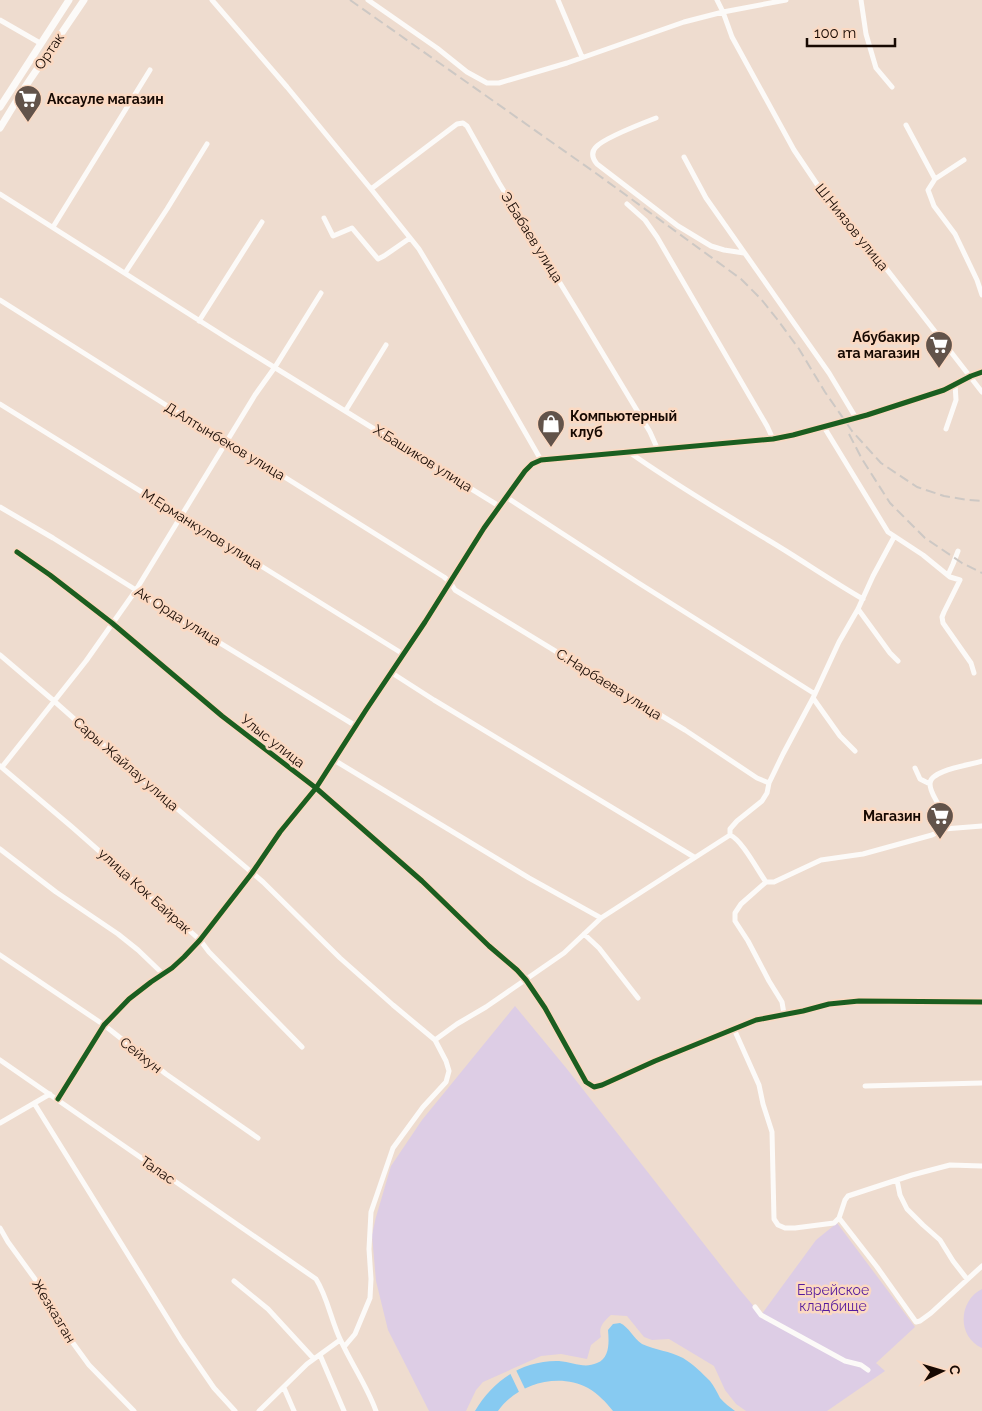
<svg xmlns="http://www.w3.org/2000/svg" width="982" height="1411" viewBox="0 0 982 1411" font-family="Raleway,sans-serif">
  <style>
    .green { fill: #ddcde5 }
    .water { fill: #87caf1 }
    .pier { fill: #eedccf }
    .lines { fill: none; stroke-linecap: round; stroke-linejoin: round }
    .street { stroke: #fcfaf8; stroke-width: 5 }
    .secondary { stroke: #fcfaf8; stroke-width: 7 }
    .rail { stroke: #cdc8c4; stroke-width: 2; stroke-dasharray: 10 5; stroke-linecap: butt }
    .cycleway-casing { stroke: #fbd9c2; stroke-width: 8 }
    .cycleway { stroke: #1b5e20; stroke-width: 5 }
    .labels { text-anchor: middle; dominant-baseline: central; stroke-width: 5; stroke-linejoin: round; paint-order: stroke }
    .street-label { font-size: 14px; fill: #170902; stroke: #fbd9c2 }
    .poi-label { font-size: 14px; font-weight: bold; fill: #170902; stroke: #fbd9c2; text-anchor: start }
    .park-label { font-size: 14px; fill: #551a9d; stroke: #fbd9c2 }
  </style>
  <rect width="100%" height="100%" fill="#eedccf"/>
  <path class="green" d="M515 1006 567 1069 740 1290 761 1315 816 1240 837 1223 915 1327 876 1363 885 1371 827 1411H746L736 1404 725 1390 714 1366 669 1339 652 1340 644 1337 627 1316 611 1315C604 1321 598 1327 601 1337L591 1345 587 1359 561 1354 541 1356 483 1382 476 1390 466 1411H429L388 1330 376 1281 372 1235 376 1217 391 1166 422 1120Z
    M982 1289V1348C957 1337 958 1301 982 1289Z"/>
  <path class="water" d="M620 1323C629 1327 633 1338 642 1344 655 1350 670 1351 683 1358 693 1364 702 1373 710 1381 714 1386 717 1392 720 1398 724 1403 730 1407 735 1411H613C606 1402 598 1394 588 1388 558 1372 517 1384 498 1411H475C493 1380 523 1360 559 1361 573 1362 584 1369 597 1363 610 1358 609 1342 608 1330L613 1324Z"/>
  <path class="pier" d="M515 1368 526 1391 520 1394 509 1371Z"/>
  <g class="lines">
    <path class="street" d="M212 0 287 87 371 189 419 249 440 284 541 460
      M368 0 437 48 467 72 487 83H499L567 63 684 22 723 12 717 0
      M558 0 582 57
      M786 0 723 12 732 37 794 150 831 205 878 258 982 392
      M861 0 866 34 876 68 892 87
      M0 20 40 43
      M656 118C643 123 604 138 596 147 590 153 593 159 597 164L678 226 711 246 724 250 744 253
      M906 125 935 179 928 190 934 206 955 234 977 280 982 295
      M684 157 706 198 829 373 856 418
      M935 179 964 160
      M371 189 457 124 463 123 467 126 499 183 579 314 650 432 658 450
      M0 194 230 340 499 506
      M627 204 645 220 657 237 767 426 773 439
      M324 218 333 236 352 228 378 259 384 256 410 238
      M53 227 150 70
      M125 273 167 209 207 144
      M0 300 177 412 227 441 444 577 450 582 455 590 685 730 757 778 769 783
      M199 321 262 222
      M0 404 403 654
      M346 410 386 345
      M824 427 888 532 923 555 950 577 960 580 944 612 942 617 943 623 971 663 974 673
      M946 429 956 400 955 384
      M629 452C674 484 722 512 768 540 800 559 830 580 863 599
      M506 497 637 582 815 694
      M0 507 53 538 136 590 166 610 356 726
      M17 552 50 575 112 623 222 716 316 788 422 881 489 946 517 970 526 980 545 1008 586 1082 594 1087 602 1085 655 1061 756 1020 803 1011 829 1004 859 1001 982 1002
      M948 575 953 564 958 551
      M858 609 890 653 898 661
      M0 655 54 701 141 778 263 882 340 958 393 1005 435 1040
      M392 673 434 700 694 857
      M813 698 840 736 855 751
      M334 760 529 878 601 918
      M0 766 72 827 200 940 209 952 302 1047
      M2 767 86 661 136 590 255 395 275 367 321 293
      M915 768 920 779 930 784
      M944 829C942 821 942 814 939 806 936 799 930 792 930 784 929 770 971 765 982 761
      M730 835C742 840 758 871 766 882H774L821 860 863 854 932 835 944 829 982 826
      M0 849 56 892 118 934 138 950 163 974
      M766 882 741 904 735 913V921L748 941 769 981 782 1002 784 1014
      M584 934 599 948 638 998
      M0 955 104 1025 166 1074 258 1138
      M734 1029 759 1085 763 1104 772 1132 774 1219 778 1225 785 1228H795L834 1223 839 1218 845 1200 848 1196 912 1175 950 1165 982 1166
      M0 1060 316 1279C328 1298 331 1321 341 1341 352 1365 367 1386 376 1411
      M865 1086 982 1083
      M58 1099 104 1025 129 999 151 982 172 968 184 957 200 940 252 873 280 832 316 788 366 710 425 622 484 528 525 471 532 464 541 460 773 439 793 435 867 415 944 390 971 376 982 372
      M34 1103 181 1340 214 1388 235 1411
      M0 1123 50 1094
      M897 1180 900 1195 907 1209 923 1225 940 1240 953 1261 967 1279
      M839 1218 877 1267 916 1322 920 1321 931 1313 982 1266
      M0 1228 8 1242 40 1286 62 1328 89 1365 134 1411
      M234 1281 268 1309 314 1359
      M755 1307 761 1315 845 1361 861 1365 868 1370
      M344 1347 355 1334 370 1298 371 1279 369 1249 371 1212 393 1148 423 1107 446 1082 449 1071 446 1061 435 1040 457 1024 486 1007 564 953 601 918 730 835V829L737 821 762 801 767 793 769 783 783 754 813 698 839 642 858 609 873 576 894 537
      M320 1355 344 1411
      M284 1388 294 1411
      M259 1411 307 1364 340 1340"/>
    <path class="secondary" d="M0 107 69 0
      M0 128 25 87 84 0"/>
    <path class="rail" d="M350 0 597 174 741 279 761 299 777 319 799 349 825 392 852 431 881 463 917 487 944 496 968 500 982 501
      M849 434 862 459 890 503 925 538 962 563 982 573"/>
    <defs>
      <path id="cycleway" d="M17 552 50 575 112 623 222 716 316 788 422 881 489 946 517 970 526 980 545 1008 586 1082 594 1087 602 1085 655 1061 756 1020 803 1011 829 1004 859 1001 982 1002
        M58 1099 104 1025 129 999 151 982 172 968 184 957 200 940 252 873 280 832 316 788 366 710 425 622 484 528 525 471 532 464 541 460 773 439 793 435 867 415 944 390 971 376 982 372"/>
    </defs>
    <use href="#cycleway" class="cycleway-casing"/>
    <use href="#cycleway" class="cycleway"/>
  </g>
  <defs>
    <symbol id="supermarket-pin" viewBox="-11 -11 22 30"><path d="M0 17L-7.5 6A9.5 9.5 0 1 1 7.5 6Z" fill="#62534a" stroke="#fbd9c2"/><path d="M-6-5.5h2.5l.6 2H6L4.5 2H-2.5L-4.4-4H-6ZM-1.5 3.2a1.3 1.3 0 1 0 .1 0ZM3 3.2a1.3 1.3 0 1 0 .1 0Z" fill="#fff"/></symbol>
    <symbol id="shop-pin" viewBox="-11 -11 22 30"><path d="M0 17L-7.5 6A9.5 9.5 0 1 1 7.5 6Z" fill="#62534a" stroke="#fbd9c2"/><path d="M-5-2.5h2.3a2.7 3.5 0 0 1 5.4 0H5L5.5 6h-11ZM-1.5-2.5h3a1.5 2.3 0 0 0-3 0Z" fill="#fff"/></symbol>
  </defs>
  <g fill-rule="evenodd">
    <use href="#supermarket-pin" x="12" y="83" width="32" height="43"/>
    <use href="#supermarket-pin" x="923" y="329" width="32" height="43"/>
    <use href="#shop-pin" x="535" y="408" width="32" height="43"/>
    <use href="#supermarket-pin" x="924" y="800" width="32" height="43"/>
  </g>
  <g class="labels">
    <g class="street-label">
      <text transform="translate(49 51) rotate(-56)">Ортак</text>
      <text transform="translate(852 227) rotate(51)">Ш.Ниязов улица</text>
      <text transform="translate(532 237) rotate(58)">Э.Бабаев улица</text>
      <text transform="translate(225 441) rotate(31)">Д.Алтынбеков улица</text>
      <text transform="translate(423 458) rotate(32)">Х.Башиков улица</text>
      <text transform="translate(202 529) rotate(32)">М.Ерманкулов улица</text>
      <text transform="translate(178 616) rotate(32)">Ак Орда улица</text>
      <text transform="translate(609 684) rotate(32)">С.Нарбаева улица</text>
      <text transform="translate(273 741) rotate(38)">Улыс улица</text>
      <text transform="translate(126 764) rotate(41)">Сары Жайлау улица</text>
      <text transform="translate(145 891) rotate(42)">улица Кок Байрак</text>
      <text transform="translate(141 1055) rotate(38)">Сейхун</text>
      <text transform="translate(158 1170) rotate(34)">Талас</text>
      <text transform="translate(54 1311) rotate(59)">Жезказган</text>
    </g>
    <g class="poi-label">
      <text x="47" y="99">Аксауле магазин</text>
      <text x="920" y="337" text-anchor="end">Абубакир<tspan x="920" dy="16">ата магазин</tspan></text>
      <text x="570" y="416">Компьютерный<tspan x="570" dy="16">клуб</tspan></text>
      <text x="921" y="816" text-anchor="end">Магазин</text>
    </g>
    <g class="park-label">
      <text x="833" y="1290">Еврейское<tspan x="833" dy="16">кладбище</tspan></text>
    </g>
  </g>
  <g transform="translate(942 1371) rotate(85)" stroke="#fbd9c2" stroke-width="4" paint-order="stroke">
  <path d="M0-4L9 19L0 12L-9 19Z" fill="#170902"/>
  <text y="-8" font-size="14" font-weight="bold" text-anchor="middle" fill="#170902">С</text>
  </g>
  <path d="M807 38v8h88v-8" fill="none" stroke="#170902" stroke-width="2.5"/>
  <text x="814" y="38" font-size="15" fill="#170902" stroke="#fbd9c2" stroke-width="4" paint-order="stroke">100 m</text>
</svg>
